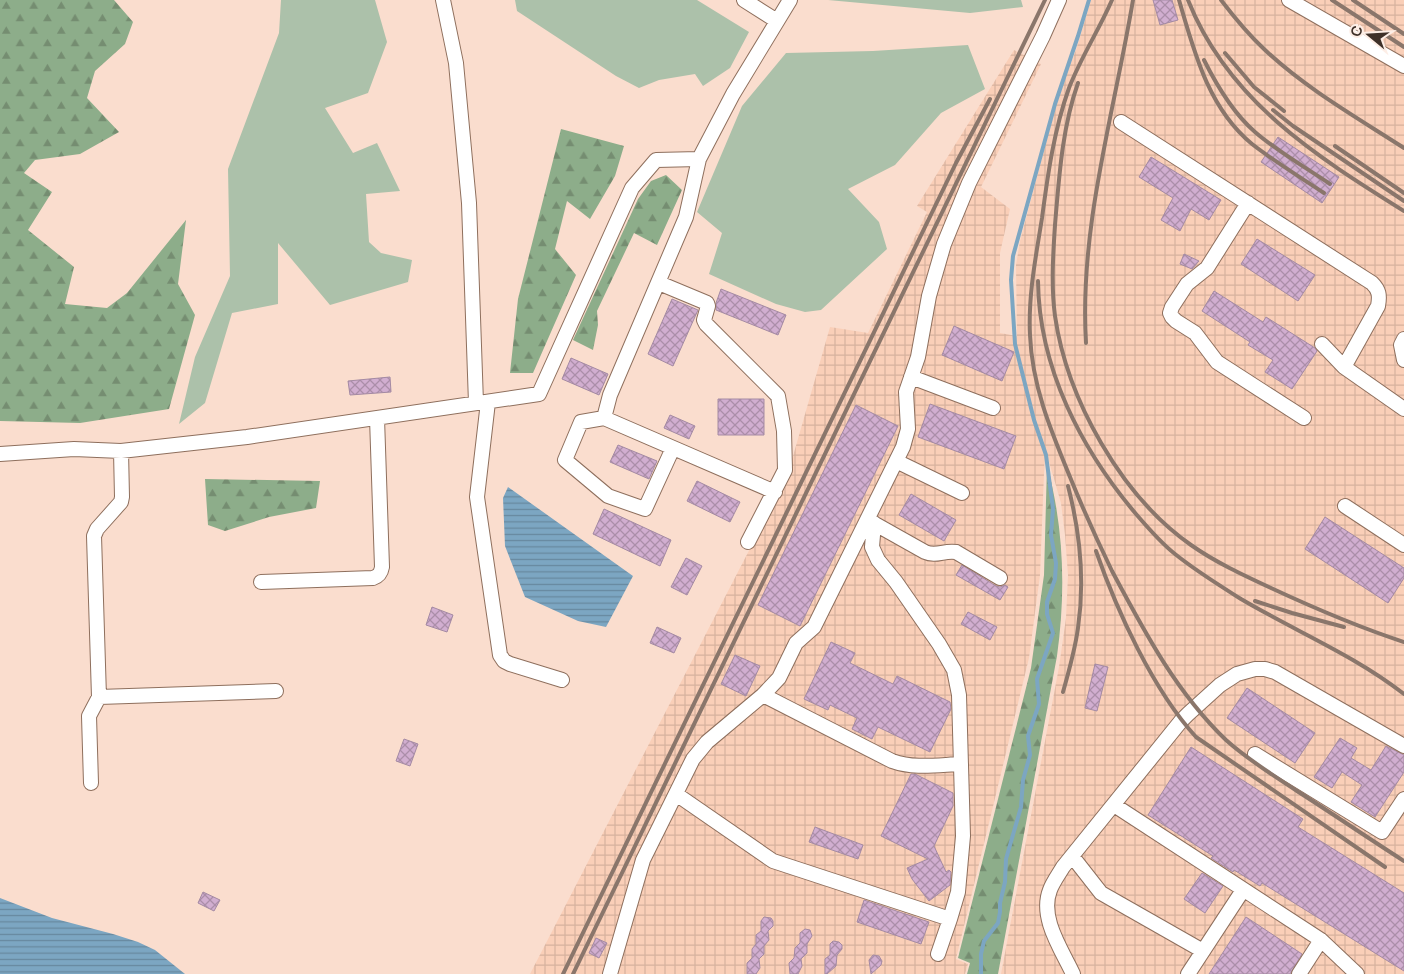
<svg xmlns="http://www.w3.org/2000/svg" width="1404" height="974" viewBox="0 0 1404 974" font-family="Manrope,sans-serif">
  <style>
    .industrial { fill: url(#industrial-grid) }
    .grass { fill: #acc1aa }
    .forest { fill: url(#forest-firs) }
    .water { fill: url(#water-rules) }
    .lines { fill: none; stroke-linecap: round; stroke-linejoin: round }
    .stream { stroke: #7ca6c2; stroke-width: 4 }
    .building { fill: url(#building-cross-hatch); stroke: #a48aa3 }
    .minor-casing { stroke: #8e6f5d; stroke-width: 16 }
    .minor { stroke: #fff; stroke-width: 14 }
    .rail { stroke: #8a766b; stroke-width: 4 }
  </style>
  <defs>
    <pattern id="industrial-grid" width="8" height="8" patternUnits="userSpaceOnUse" patternTransform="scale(1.25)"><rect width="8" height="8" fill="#facfb8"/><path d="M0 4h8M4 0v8" fill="none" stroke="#d7b29e"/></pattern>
    <pattern id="forest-firs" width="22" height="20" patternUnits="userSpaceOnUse" patternTransform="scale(1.25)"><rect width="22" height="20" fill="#8dad8a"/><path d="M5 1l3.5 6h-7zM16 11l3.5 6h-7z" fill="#758d71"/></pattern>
    <pattern id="water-rules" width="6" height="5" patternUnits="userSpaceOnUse" patternTransform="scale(1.25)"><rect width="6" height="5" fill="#7ca6c2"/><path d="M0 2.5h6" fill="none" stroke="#67889e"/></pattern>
    <pattern id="building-cross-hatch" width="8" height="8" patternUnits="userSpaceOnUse" patternTransform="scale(1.25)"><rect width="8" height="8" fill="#d1aed0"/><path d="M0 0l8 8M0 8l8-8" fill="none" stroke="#ab8ea9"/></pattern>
  </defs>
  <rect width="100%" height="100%" fill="#faddce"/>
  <path class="industrial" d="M1091 0H1404V974H1001L1059 667 1066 618 1068 575 1065 535 1061 503 1045 448 1040 575 1029 658 956 959 968 964 965 974H530L787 477 830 327 868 333 927 212 917 206 1014 50 1041 64 981 187 1010 209 1000 253V333L1017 336 1016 265 1020 241 1060 90 1076 50Z"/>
  <path class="grass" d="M281 0H375L387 42 368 93 325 108 353 153 377 143 400 191 366 194 369 242 381 253 412 260 408 282 330 305 278 243V304L232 313 205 403 179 424 195 357 230 276 228 169 279 33Z
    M515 0H697L749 32 730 68 703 86 695 74 659 80 639 88 616 76 517 11Z
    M828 0H1021L1023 7 970 13Z
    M968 45 985 89 941 113 895 165 848 189 879 222 887 249 821 310 805 312 776 304 709 274 722 233 697 212 742 106 786 53 873 51Z"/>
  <path class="forest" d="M0 0H114L133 22 125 44 95 71 87 98 119 132 80 154 35 160 24 173 52 192 28 230 74 267 65 304 107 308 127 293 186 220 178 284 195 315 169 409 80 423 0 421Z
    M561 129 624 146 615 176 590 219 567 201 555 249 576 275 533 373H510L518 299Z
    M666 175 682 190 657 245 634 233 597 311 598 325 593 350 573 340 638 199 651 181Z
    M1047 465C1064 528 1066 591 1057 656L998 974H967L970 963 958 958 1031 668 1044 575Z
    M205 479 320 481 316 508 269 517 225 531 208 525Z"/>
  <path class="water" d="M508 487 633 576 606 627 578 621 525 597 505 546 503 498Z
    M0 898 52 918 113 934 138 942 155 950 185 974H0Z"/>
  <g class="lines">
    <path class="stream" d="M981 974V954L984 941 998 923 1000 912V903L1005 882 1006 859 1021 807 1023 780 1030 755 1028 736 1039 704 1037 679 1053 633 1047 614V602L1055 579 1056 563 1051 535 1053 509 1046 455 1034 420 1015 344 1011 280 1013 256 1055 104 1078 36 1089 0"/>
  </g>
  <path class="building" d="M1153 0H1172L1178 20 1160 25Z
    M1278 137 1339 177 1322 203 1261 162Z
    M1151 157 1221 200 1209 220 1191 209 1180 231 1161 220 1173 198 1139 177Z
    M1257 239 1315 275 1298 301 1241 264Z
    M1184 254 1199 261 1192 269 1180 264Z
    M721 289 786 315 778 335 716 310V303Z
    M1214 291 1263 322 1266 317 1315 348 1317 351 1292 389 1265 372 1273 360 1248 345 1250 342 1202 311Z
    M672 299 698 310 673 366 648 354Z
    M954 326 1014 352 1002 381 942 355Z
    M571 358 608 374 599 395 562 379Z
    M390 377 391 392 350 395 348 381Z
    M718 399H764V435H718Z
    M930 404 1016 436 1004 469 918 437Z
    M856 405 898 426 800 626 758 605Z
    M670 415 695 426 689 439 664 428Z
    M618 445 657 461 649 479 610 462Z
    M697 481 740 502 730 522 687 501Z
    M911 494 956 520 944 541 899 515Z
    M604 509 671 540 660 566 593 534Z
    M1325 517 1404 568V578L1388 603 1305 549Z
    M686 558 702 566 687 595 671 587Z
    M962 565 996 586 1000 587 1005 585 1008 587 1000 600 956 575Z
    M432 607 453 615 447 632 426 625Z
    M968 612 997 627 990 640 961 624Z
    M657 627 681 638 674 653 650 643Z
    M831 642 855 653 850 663 893 684 897 676 950 702 951 709 930 752 878 727 872 739 852 729 857 718 830 705 828 710 804 699Z
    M735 655 760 666 746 696 721 684Z
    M1095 664 1108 667 1097 711 1085 708Z
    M1247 688 1315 733 1295 763 1227 718Z
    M1340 738 1357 748 1351 758 1371 770 1386 746 1404 755V772L1375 817 1351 802 1362 785 1342 772 1332 788 1314 777Z
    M404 739 418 744 410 766 396 761Z
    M1191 747 1303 819 1298 827 1404 893V971L1262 883 1260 886 1234 870 1233 872 1211 858 1213 856 1148 815Z
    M911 774H915L953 793V806L934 846 946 872 949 870 951 872 950 885 929 901 912 879 907 868 928 859 881 836Z
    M815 827 863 845 858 859 809 842Z
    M1202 873 1223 886 1205 913 1184 899Z
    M203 892 220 900 214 911 198 903Z
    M864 900 929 922 921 944 857 922Z
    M764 917 771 918 773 921V926L768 931 769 940 764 946V954L759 959 760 968 756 974H747V963L752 958V949L756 944V935L761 931V921Z
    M1246 917 1302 954 1290 974H1209Z
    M805 929 810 930 812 936 807 944V953L801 959 802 966 798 974H790L789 963 794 958 795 948 800 943V933Z
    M596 938 607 943 599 958 589 953Z
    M833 941 839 942 842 945V949L837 955 836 966 827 974H825V959L830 955V944Z
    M873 955 879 956 882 961 881 965 871 974 869 960Z"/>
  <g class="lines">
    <defs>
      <path id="minor" d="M443 0 456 63 469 203 476 403
        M744 0 777 21
        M1289 0 1404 66
        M1121 122 1372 283C1379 290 1380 295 1378 306L1344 367
        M1248 203 1207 268 1187 284 1172 307 1170 313 1172 317 1176 321 1195 333 1217 362 1304 418
        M659 283 707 303 708 306 704 320 706 324 778 396 784 431 785 470 748 542
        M1404 339 1401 345 1404 360
        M1322 344 1344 367 1404 409
        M911 377 993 408
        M488 402 477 497 500 655 504 661 510 664 562 680
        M604 418 610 395 686 217 699 159 733 94 790 0
        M673 448 645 509 608 496 565 460 581 422 604 418 775 492
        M0 454 74 449 121 451 247 437 539 394 632 188 656 160 699 159
        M896 461 962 493
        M1345 506 1404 545
        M868 520 925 552C936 557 944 550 956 552L1000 578
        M261 582 373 578C379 576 381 573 382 567L377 418
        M763 695 892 761C914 769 937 765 961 764
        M99 697 276 691
        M1255 754 1382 832 1404 799
        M91 783 89 716 99 697 94 536 97 529 121 502 122 497 121 451
        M676 794 773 861 950 919 958 892 963 836 959 695 954 670 939 644 896 582 878 560 872 547 874 523
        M1114 805 1321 940 1357 974
        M1072 856 1101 893 1203 951
        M938 954 950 919
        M610 974 643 860 693 759 707 742 763 695 779 678 796 643 814 627 903 447 908 429 906 392 918 357 929 296 944 244 969 183 1043 36 1059 0
        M1073 974C1062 950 1039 918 1050 890 1053 882 1059 874 1063 867L1181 721 1188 714 1220 685 1237 674 1255 669H1265L1275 672 1404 746
        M1188 974 1243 890
        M1299 974 1321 940"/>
    </defs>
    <use href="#minor" class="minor-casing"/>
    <use href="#minor" class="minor"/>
    <path class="rail" d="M1112 0C1099 30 1081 57 1069 88 1054 130 1048 173 1042 218 1036 256 1028 295 1030 335 1032 386 1051 431 1070 477 1083 509 1097 540 1112 571 1144 631 1176 692 1226 740 1248 760 1273 775 1297 791 1333 814 1368 838 1404 861
      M1179 0C1194 51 1208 108 1252 144 1275 162 1300 177 1324 193
      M1188 0C1228 101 1316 156 1404 211
      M1221 0C1234 17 1248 34 1264 49 1305 88 1356 117 1404 148
      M1332 0 1404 47
      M1353 0 1404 34
      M1225 53 1254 87 1284 111
      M1204 60C1217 86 1233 113 1255 132 1278 152 1305 167 1330 184
      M1078 83C1062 128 1059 178 1055 225 1053 255 1051 286 1055 316 1067 399 1121 496 1191 545 1215 562 1243 575 1271 588 1314 608 1358 627 1404 642
      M1273 110 1293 126 1404 201
      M1335 146 1404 193
      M1038 281C1039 368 1081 449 1136 514 1148 528 1161 543 1175 554 1196 571 1219 585 1241 599 1295 631 1354 655 1404 694
      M1086 343C1079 227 1114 114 1133 0
      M1096 551C1117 611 1153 690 1196 737L1385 867
      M1255 601 1292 613 1344 627
      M1063 692C1069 671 1075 650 1078 628 1085 580 1080 532 1068 486
      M563 974 956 163 990 99
      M573 974 1045 0"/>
  </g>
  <g transform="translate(1369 35) rotate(288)" stroke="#fdeee6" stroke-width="4" paint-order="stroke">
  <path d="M0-4L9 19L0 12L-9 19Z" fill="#3e3028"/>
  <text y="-8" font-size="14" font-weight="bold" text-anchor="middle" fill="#3e3028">С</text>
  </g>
</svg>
